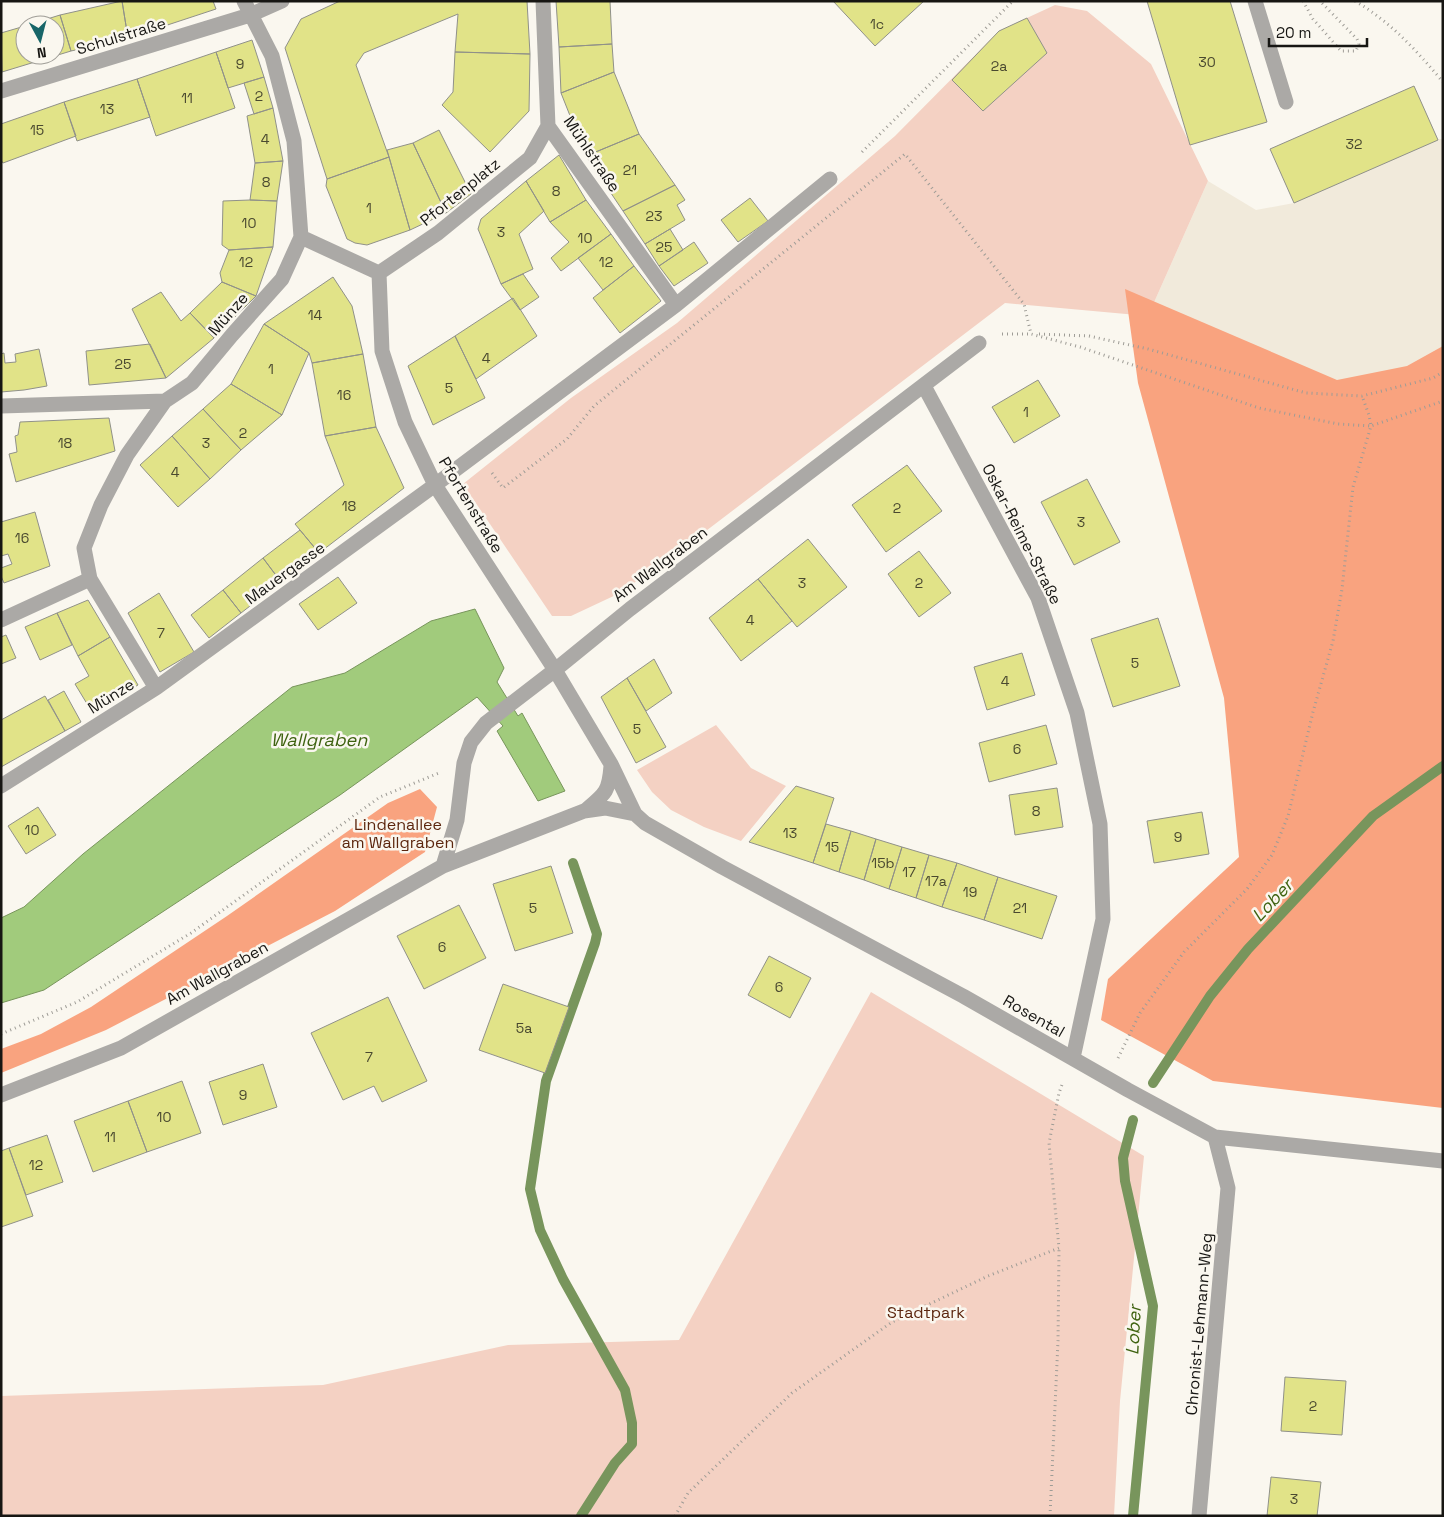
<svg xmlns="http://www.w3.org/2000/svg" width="1444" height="1517" viewBox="0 0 1444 1517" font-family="'Space Grotesk',sans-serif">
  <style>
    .built { fill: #f1eadb }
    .green { fill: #f4d1c3 }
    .forest { fill: #f9a37f }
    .water { fill: #a1cb7c; stroke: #78955c }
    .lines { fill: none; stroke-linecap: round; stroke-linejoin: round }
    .stream { stroke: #78955c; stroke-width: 10 }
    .building { fill: #e1e388; stroke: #909189 }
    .path { stroke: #9e9c96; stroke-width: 3; stroke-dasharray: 1 4; stroke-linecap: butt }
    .minor { stroke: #aba9a6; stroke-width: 15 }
    .labels { text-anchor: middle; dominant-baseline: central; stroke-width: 5; stroke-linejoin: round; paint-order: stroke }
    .number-label { font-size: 14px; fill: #4a4930 }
    .street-label { font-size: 16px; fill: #171613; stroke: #faf7ef }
    .park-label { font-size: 16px; fill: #5c260e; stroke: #faf7ef }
    .water-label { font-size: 18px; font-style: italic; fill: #3f6311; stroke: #faf7ef }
  </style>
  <rect width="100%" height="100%" fill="#faf7ef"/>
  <path class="built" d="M1414 86 1438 139H1443V360L1346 386 1148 316 1208 181 1256 210 1294 203 1270 149Z"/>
  <path class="green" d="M1055 5 1087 11 1151 64 1208 181 1148 316 1005 303 698 537 620 593 571 616H552L463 484 571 398 677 323 895 136 999 31Z
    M716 725 751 768 786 786 741 841 704 827 671 810 652 792 637 770Z
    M871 992 1144 1156 1120 1401 1114 1516H1V1396L323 1385 508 1345 679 1340Z"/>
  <path class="forest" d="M1125 289 1337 380 1407 366 1443 346V1108L1213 1081 1101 1020 1108 979 1239 857 1224 698 1138 383Z
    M420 789 437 807 425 852 335 911 185 989 106 1030 1 1073V1049L41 1034 91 1007 227 916 388 803Z"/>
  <path class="water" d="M475 609 504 668 497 682 518 716 522 713 565 791 538 801 497 731 503 726 477 697 340 795 44 990 1 1003V918L24 907 83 854 292 687 345 673 431 621Z"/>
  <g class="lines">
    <path class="stream" d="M573 863 597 934 595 943 546 1081 530 1189 540 1230 563 1279 625 1390 632 1423V1444L615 1463 581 1516
      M1153 1083 1210 996 1248 949 1373 816 1443 766
      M1133 1120 1123 1158 1125 1181 1153 1306 1133 1516"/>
  </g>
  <path class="building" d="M122 1H213L216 9 128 38Z
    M122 1 128 38 71 51 60 15Z
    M340 1H527L530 54 455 52 458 14 364 53 356 65 389 157 327 179 285 48 301 19Z
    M556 1H610L612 44 559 47Z
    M833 1H924L875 46Z
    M1147 1H1230L1267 122 1190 145Z
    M60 15 71 51 2 72 1 33 25 26V55H55V25H28Z
    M1027 18 1047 53 983 111 952 80 999 31Z
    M252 40 264 77 228 88 216 52Z
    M612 44 614 72 561 93 559 47Z
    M216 52 235 108 156 136 137 79Z
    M455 52 530 54 529 111 490 152 442 105 453 92Z
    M614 72 639 134 586 156 561 93Z
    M264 77 273 108 254 114 244 83Z
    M137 79 150 117 77 141 64 102Z
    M1414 86 1438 140 1294 203 1270 149Z
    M64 102 76 136 3 163 1 160V124Z
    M273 108 283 161 255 163 247 116Z
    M439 130 471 194 446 213 413 143Z
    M639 134 675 185 623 211 586 156Z
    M413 143 446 213 410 230 387 150Z
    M559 155 586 200 550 222 526 181Z
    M389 157 410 230 367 245 355 243 347 239 326 186 327 179Z
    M283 161 277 201 250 200 255 163Z
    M526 181 544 211 519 234 533 269 501 284 478 229 481 219Z
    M675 185 685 200 677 205 685 220 645 244 623 211Z
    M750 198 768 221 738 242 721 220Z
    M250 200 277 201 273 247 229 250 222 245 223 201Z
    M586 200 611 234 561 271 551 258 569 242 550 222Z
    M670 229 683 250 659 266 645 244Z
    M611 234 634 266 603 290 578 258Z
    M694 242 708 263 674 286 659 266Z
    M273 247 256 296 222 282 220 273 229 250Z
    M634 266 661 301 620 333 593 298Z
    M523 274 539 297 520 310 501 284Z
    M333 277 352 306 363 354 312 363 309 353 264 324Z
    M222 282 256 296 214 338 190 313Z
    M161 292 181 321 190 313 214 338 166 378 132 309Z
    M513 298 537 336 476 379 455 336Z
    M264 324 309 353 282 415 231 384Z
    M455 336 485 398 433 425 408 366Z
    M150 344 166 378 89 385 86 351Z
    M39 349 47 386 24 390 1 392V354L4 353 5 363 16 362 15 354Z
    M363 354 376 427 325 436 312 363Z
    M1038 380 1060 416 1014 443 992 407Z
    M231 384 282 415 241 450 203 409Z
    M203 409 241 450 210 479 172 436Z
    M109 418 115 451 16 482 9 454 17 452 15 436 18 435 20 422Z
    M376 427 404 488 319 553 295 524 344 485 325 436Z
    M172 436 210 479 178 507 140 465Z
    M907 465 942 511 886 552 852 505Z
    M1087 479 1120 542 1074 565 1041 502Z
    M35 512 50 566 4 583 1 576V568L12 564 8 554 1 556V522Z
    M300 530 319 553 281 582 263 558Z
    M808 539 847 587 797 627 758 579Z
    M919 551 951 593 919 617 888 574Z
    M263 558 281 582 241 613 223 590Z
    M338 577 357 603 318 630 299 604Z
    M758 579 792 621 741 661 709 618Z
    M223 590 241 613 209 638 191 615Z
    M159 593 194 652 160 672 128 613Z
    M88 600 110 637 78 656 57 613Z
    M57 613 72 645 40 660 25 627Z
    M1158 618 1180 686 1113 707 1091 639Z
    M6 635 16 658 1 664V637Z
    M110 637 138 685 92 712 75 684 89 676 78 656Z
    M1022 653 1035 695 987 710 974 667Z
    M654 659 672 693 646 711 627 678Z
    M627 678 666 747 636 763 601 697Z
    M64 691 81 722 65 731 48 700Z
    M45 696 65 731 1 767V720Z
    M1046 725 1057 764 989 782 979 743Z
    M796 786 834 798 813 863 749 842Z
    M1057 788 1063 827 1015 835 1009 795Z
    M38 807 56 835 26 854 8 826Z
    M1202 812 1209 854 1154 863 1147 821Z
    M826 824 851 831 839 872 813 863Z
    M851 831 876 839 864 880 839 872Z
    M876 839 902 847 889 889 864 880Z
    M902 847 929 855 916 898 889 889Z
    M929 855 957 863 942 907 916 898Z
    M957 863 998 877 984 920 942 907Z
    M551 866 573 933 515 951 493 884Z
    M998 877 1057 896 1042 939 984 920Z
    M459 905 486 958 424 989 397 936Z
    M769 956 811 978 790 1018 748 995Z
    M503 984 569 1007 545 1073 479 1050Z
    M388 997 427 1081 382 1102 374 1086 343 1100 311 1033Z
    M263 1064 277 1107 223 1125 209 1082Z
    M182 1081 201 1133 147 1152 128 1101Z
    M128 1101 147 1152 93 1172 74 1121Z
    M47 1135 63 1182 26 1195 9 1148Z
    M9 1148 33 1216 1 1227V1151Z
    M1285 1377 1346 1381 1342 1435 1281 1431Z
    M1271 1477 1321 1482 1317 1516H1267Z"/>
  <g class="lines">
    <path class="path" d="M1303 1 1313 19 1341 51H1356L1359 44 1357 39 1320 1
      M1355 1C1392 23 1416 50 1443 82
      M862 152 1013 1
      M1002 334H1031
      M1039 334 1089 336 1148 349 1306 393 1362 396 1433 378 1443 372
      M492 473 503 488 567 439 594 406 905 154 1024 304 1031 334 1080 347 1259 408 1338 424 1371 426 1369 415 1362 396
      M1 1034 77 1002 191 933 380 797 439 773
      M1118 1058 1140 1013 1184 952 1247 889 1272 855 1288 816 1313 712 1333 641 1342 589 1353 487 1371 426 1443 401
      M675 1516 688 1493 792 1393 892 1322 988 1276 1059 1248 1049 1143 1059 1093 1063 1082
      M1050 1516 1058 1341 1059 1248"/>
    <path class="minor" d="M244 1 272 56 294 141 301 237 379 273 382 351 405 422 435 485 555 670 611 764 635 814 645 823 722 867 963 996 1128 1090 1215 1137 1443 1161
      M543 1 548 126 676 305
      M1255 1 1286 102
      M1 91 250 15 282 1
      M379 273 438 233 530 158 548 126
      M924 386 1038 598 1077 713 1100 824 1103 919 1073 1058
      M1 406 165 401
      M1 620 90 579
      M156 688 435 485 676 305 830 179
      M1 786 156 688 90 579 84 548 101 505 127 455 165 401 192 383 232 335 282 279 301 237
      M586 810C605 794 609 792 611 766
      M443 866 457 820 464 763 471 742 486 723 555 670 630 609 979 343
      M1 1095 121 1048 443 866 584 811 605 808 635 814
      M1199 1516 1228 1188 1215 1137"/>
  </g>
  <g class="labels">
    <g class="number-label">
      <text x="877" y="24">1c</text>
      <text x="1207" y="62">30</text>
      <text x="240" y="64">9</text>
      <text x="999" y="66">2a</text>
      <text x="259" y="96">2</text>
      <text x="187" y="98">11</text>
      <text x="107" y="109">13</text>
      <text x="37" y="130">15</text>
      <text x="265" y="139">4</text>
      <text x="1354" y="144">32</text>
      <text x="630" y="170">21</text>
      <text x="266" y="182">8</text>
      <text x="556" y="191">8</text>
      <text x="369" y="208">1</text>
      <text x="654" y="216">23</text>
      <text x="249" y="223">10</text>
      <text x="501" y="232">3</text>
      <text x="585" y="238">10</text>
      <text x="664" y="247">25</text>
      <text x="246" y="262">12</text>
      <text x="606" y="262">12</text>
      <text x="315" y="315">14</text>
      <text x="486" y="358">4</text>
      <text x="123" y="364">25</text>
      <text x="271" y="369">1</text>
      <text x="449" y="388">5</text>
      <text x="344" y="395">16</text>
      <text x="1026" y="412">1</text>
      <text x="243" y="433">2</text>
      <text x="65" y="443">18</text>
      <text x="206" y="443">3</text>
      <text x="175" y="472">4</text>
      <text x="349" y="506">18</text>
      <text x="897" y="508">2</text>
      <text x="1081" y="522">3</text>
      <text x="22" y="538">16</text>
      <text x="802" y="583">3</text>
      <text x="919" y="583">2</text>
      <text x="750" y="620">4</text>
      <text x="161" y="633">7</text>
      <text x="1135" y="663">5</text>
      <text x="1005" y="681">4</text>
      <text x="637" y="729">5</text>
      <text x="1017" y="749">6</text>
      <text x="1036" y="811">8</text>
      <text x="32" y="830">10</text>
      <text x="790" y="833">13</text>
      <text x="1178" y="837">9</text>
      <text x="832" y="847">15</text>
      <text x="883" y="863">15b</text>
      <text x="909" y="872">17</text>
      <text x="936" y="881">17a</text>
      <text x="970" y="892">19</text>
      <text x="533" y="908">5</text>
      <text x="1020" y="908">21</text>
      <text x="442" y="947">6</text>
      <text x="779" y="987">6</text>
      <text x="524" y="1028">5a</text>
      <text x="369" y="1057">7</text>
      <text x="243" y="1095">9</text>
      <text x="164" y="1117">10</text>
      <text x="110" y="1137">11</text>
      <text x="36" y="1165">12</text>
      <text x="1313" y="1406">2</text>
      <text x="1294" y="1499">3</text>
    </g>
    <g class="street-label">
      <text transform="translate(121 36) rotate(-17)">Schulstraße</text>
      <text transform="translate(592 154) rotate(56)">Mühlstraße</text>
      <text transform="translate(460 192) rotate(-39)">Pfortenplatz</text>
      <text transform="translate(228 314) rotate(-49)">Münze</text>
      <text transform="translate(471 505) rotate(59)">Pfortenstraße</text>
      <text transform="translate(1022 534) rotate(63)">Oskar-Reime-Straße</text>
      <text transform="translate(660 564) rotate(-37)">Am Wallgraben</text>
      <text transform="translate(285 573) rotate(-36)">Mauergasse</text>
      <text transform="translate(111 696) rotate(-32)">Münze</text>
      <text transform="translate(217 973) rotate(-29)">Am Wallgraben</text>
      <text transform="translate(1034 1016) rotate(30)">Rosental</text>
      <text transform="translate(1199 1324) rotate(-85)">Chronist-Lehmann-Weg</text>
    </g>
    <g class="park-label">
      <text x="398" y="824">Lindenallee<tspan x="398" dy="18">am Wallgraben</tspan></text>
      <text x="926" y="1312">Stadtpark</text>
    </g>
    <g class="water-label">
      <text x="319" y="739">Wallgraben</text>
      <text transform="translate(1272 900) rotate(-47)">Lober</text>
      <text transform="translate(1133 1330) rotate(-87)">Lober</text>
    </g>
  </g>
  <rect width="1444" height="1517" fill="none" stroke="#171613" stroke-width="5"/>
  <g transform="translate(40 40) rotate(173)"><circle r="24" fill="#faf7ef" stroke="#9f9d97"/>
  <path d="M0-4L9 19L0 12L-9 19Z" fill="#176568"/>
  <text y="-8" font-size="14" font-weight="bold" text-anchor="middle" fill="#171613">N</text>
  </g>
  <path d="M1269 38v8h98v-8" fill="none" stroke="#171613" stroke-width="2.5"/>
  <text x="1276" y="38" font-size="15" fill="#171613" stroke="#faf7ef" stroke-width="4" paint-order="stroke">20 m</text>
</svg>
